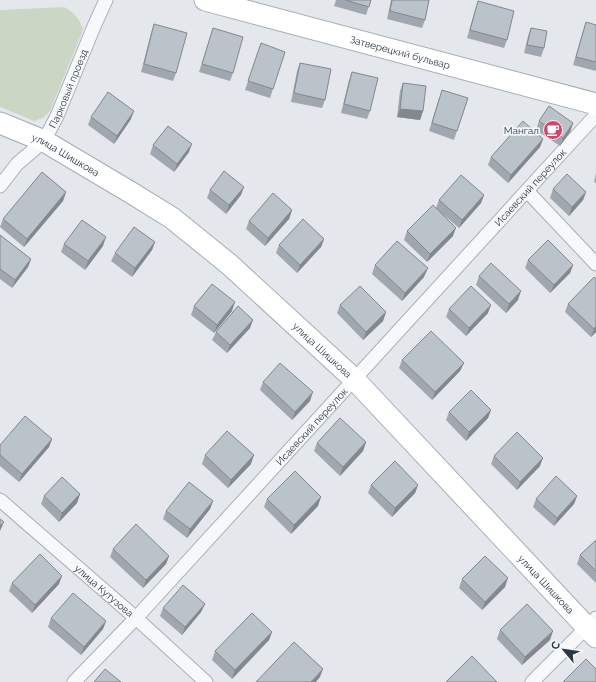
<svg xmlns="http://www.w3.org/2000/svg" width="596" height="682" viewBox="0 0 596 682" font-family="Raleway,sans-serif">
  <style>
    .green { fill: #cbd7c4 }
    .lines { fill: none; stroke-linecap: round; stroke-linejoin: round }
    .minor-casing { stroke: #a8afb7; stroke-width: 15 }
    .primary-casing { stroke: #a2adb9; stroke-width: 23 }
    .minor { stroke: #f7f8fa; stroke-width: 13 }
    .primary { stroke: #fff; stroke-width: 21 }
    .wall { fill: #a0a7ae }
    .shaded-wall { fill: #82888d }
    .building { fill: #bac2ca; stroke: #82888d }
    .labels { text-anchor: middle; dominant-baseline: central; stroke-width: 3.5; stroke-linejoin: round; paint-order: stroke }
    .street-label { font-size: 10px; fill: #2a3746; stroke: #f4f7f9 }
    .poi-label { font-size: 10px; fill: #2a3746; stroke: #f4f7f9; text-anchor: end }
  </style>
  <rect width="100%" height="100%" fill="#e4e8ec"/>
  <path class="green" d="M64 7C75 13 80 19 83 30L50 111 43 118 34 121 0 107V10Z"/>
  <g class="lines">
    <defs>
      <g id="minor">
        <path id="s1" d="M0 186 17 164 44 141 57 116 95 24 106 0"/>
        <path d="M527 191 596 264"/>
        <path id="s2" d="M0 500 136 618 206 682"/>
        <path id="s3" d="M74 682 136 618 596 115"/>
        <path d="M532 682 596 618"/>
      </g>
      <g id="primary">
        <path id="s4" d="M205 0 596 104"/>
        <path id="s5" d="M0 123 44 141 130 192 172 218 230 265 354 379 596 637"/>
      </g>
    </defs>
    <use href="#minor" class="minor-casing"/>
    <use href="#primary" class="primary-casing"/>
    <use href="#minor" class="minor"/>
    <use href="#primary" class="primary"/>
  </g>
  <path class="wall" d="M336 0H371L366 15 334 6Z
    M391 0H429L425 20 422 28 387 19Z
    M478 1 507 40 504 48 467 38 475 10Z
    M586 22 596 25V71L573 65 583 31Z
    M154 24 176 73 173 81 141 72 151 33Z
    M213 28 233 73 230 81 199 72Z
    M531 28 544 48 541 57 524 53 528 36Z
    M258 52 273 89 270 98 245 90Z
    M300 63 325 100 322 108 291 102 297 71Z
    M352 72 370 111 367 119 341 113 349 80Z
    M403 83 423 111 420 120 397 117 400 91Z
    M439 98H468L454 140 429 131Z
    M91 117 131 119 114 144 88 125Z
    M539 121 573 123 570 132 560 146 536 130Z
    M543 139 540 147 508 183 488 165 491 157Z
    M153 145 189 152 174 172 150 154Z
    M596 173V183L594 182Z
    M553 189 586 192 583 200 569 216 550 198Z
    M210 190 241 195 226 214 207 198Z
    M66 192 63 201 24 247 0 227 3 219Z
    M484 195 481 203 459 228 440 212 453 236 427 262 404 240 407 231 436 208 439 200Z
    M292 210 289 219 265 246 246 229 249 221Z
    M0 235 31 259 28 267 12 288 0 279Z
    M324 239 321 247 297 273 276 253 279 245Z
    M155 242 152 250 132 277 111 261 115 253Z
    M64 244 103 246 85 270 61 252Z
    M528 260 573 265 570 273 550 293 525 268Z
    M375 265 424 277 402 301 372 274Z
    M479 276 518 300 506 313 476 285Z
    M596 279V332L591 337 565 312 568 304Z
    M340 305 386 312 383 321 363 340 337 313Z
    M194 306 232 311 214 333 191 315Z
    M449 309 488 313 466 336 446 317Z
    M250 328 227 353 212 340 216 332Z
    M402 360 464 363 460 371 432 400 399 368Z
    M263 382 310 401 292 420 260 390Z
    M491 410 488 418 466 441 446 420 449 412Z
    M52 439 49 447 19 482 0 466V445Z
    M366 442 363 451 340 476 314 451 317 443Z
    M205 455 251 464 228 488 202 464Z
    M494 456 540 466 517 490 491 464Z
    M371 485H418L415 493 392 517 368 493Z
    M80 494 77 503 59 522 41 504 44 496Z
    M577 496 574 504 554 526 533 507 536 499Z
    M267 499 318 506 291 534 264 507Z
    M213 501 210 509 187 538 163 519 166 511Z
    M596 540V583L577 564 580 555Z
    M113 549 169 556 166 564 143 588 110 557Z
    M462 579 505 587 482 610 459 588Z
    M12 583 59 584 32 613 9 591Z
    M205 604 201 612 182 635 160 616 163 608Z
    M51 618 106 621 103 629 81 655 48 627Z
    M500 630 550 640 522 665 497 639Z
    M272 632 269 640 232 679 212 660 215 651Z"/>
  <path class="shaded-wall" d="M400 109 423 111 420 120 397 117Z
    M134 111 131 119 114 144 117 136Z
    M573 123 570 132 560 146 563 138Z
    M543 139 540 147 508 183 511 175Z
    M192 144 189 152 174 172 177 164Z
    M244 187 241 195 226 214 229 205Z
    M66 192 63 201 24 247 27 239Z
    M586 192 583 200 569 216 572 207Z
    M484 195 481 203 459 228 462 220Z
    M292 210 289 219 265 246 268 238Z
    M456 228 453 236 427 262 430 254Z
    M106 237 103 246 85 270 88 261Z
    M324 239 321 247 297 273 300 265Z
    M155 242 152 250 132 277 135 268Z
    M31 259 28 267 12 288 15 280Z
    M573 265 570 273 550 293 554 285Z
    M428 268 424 277 402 301 405 293Z
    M521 291 518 300 506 313 509 304Z
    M235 302 232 311 214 333 217 325Z
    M491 305 488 313 466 336 469 328Z
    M386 312 383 321 363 340 366 332Z
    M253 320 250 328 227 353 230 345Z
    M596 326V332L591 337 594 329Z
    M464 363 460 371 432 400 435 392Z
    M313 392 310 401 292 420 295 412Z
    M491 410 488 418 466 441 469 432Z
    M52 439 49 447 19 482 22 474Z
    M366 442 363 451 340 476 343 467Z
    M254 455 251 464 228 488 231 480Z
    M543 458 540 466 517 490 520 482Z
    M418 485 415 493 392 517 395 508Z
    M80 494 77 503 59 522 62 513Z
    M577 496 574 504 554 526 557 518Z
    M321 497 318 506 291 534 294 525Z
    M213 501 210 509 187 538 190 529Z
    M4 522 0 531V526Z
    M169 556 166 564 143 588 146 580Z
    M62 576 59 584 32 613 35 605Z
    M508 578 505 587 482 610 485 602Z
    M205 604 201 612 182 635 185 627Z
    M106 621 103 629 81 655 84 647Z
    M553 631 550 640 522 665 525 657Z
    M272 632 269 640 232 679 235 670Z
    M323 669 320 677 316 682H311Z"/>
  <path class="building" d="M345 0H371L369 7Z
    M392 0H429L425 20 390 11Z
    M478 1 514 11 507 40 470 30Z
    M586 22 596 25V62L576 57Z
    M154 24 187 33 176 73 144 64Z
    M213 28 243 37 233 73 202 64Z
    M531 28 547 31 544 48 527 45Z
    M261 43 285 52 273 89 248 81Z
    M300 63 331 69 325 100 294 93Z
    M352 72 378 78 370 111 344 104Z
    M403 83 426 86 423 111 400 109Z
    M442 90 468 98 457 131 432 123Z
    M108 92 134 111 117 136 91 117Z
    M549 106 573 123 563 138 539 121Z
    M523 121 543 139 511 175 491 157Z
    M168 126 192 144 177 164 153 145Z
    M224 171 244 187 229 205 210 190Z
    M42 172 66 192 27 239 3 219Z
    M567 174 586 192 572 207 553 189Z
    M461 175 484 195 462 220 439 200Z
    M273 193 292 210 268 238 249 221Z
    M433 205 456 228 430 254 407 231Z
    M303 219 324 239 300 265 279 245Z
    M82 220 106 237 88 261 64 244Z
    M134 227 155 242 135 268 115 253Z
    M0 235 31 259 15 280 0 269Z
    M548 240 573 265 554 285 528 260Z
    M397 241 428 268 405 293 375 265Z
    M491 263 521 291 509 304 479 276Z
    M594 277 596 279V326L594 329 568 304Z
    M212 284 235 302 217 325 194 306Z
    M360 286 386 312 366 332 340 305Z
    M471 286 491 305 469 328 449 309Z
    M238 306 253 320 230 345 216 332Z
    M431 331 464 363 435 392 402 360Z
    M280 363 313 392 295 412 263 382Z
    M471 390 491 410 469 432 449 412Z
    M25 416 52 439 22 474 0 455V445Z
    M340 418 366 442 343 467 317 443Z
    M227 431 254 455 231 480 205 455Z
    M517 432 543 458 520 482 494 456Z
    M395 461 418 485 395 508 371 485Z
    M295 471 321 497 294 525 267 499Z
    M556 476 577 496 557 518 536 499Z
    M62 477 80 494 62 513 44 496Z
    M189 482 213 501 190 529 166 511Z
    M0 519 4 522 0 526Z
    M136 524 169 556 146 580 113 549Z
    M596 540V571L580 555Z
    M40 554 62 576 35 605 12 583Z
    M485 556 508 578 485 602 462 579Z
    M183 585 205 604 185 627 163 608Z
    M73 593 106 621 84 647 51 618Z
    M527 604 553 631 525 657 500 630Z
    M252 613 272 632 235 670 215 651Z
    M294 642 323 669 311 682H256Z
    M472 656 497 682H446Z
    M586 659 596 669V682H563Z
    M105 669 121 682H94Z"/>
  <defs>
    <symbol id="cafe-disc" viewBox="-11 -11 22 22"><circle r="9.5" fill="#d64469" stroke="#f4f7f9"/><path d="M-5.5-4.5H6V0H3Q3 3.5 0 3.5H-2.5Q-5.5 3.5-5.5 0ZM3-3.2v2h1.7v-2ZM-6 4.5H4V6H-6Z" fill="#fff"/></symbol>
  </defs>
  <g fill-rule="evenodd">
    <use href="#cafe-disc" x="542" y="119" width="22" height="22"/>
  </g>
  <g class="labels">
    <g class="street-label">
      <text stroke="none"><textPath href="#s4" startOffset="202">Затверецкий бульвар</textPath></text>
      <text stroke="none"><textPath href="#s1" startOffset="121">Парковый проезд</textPath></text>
      <text stroke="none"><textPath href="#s5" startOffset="73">улица Шишкова</textPath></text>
      <text stroke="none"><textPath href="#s3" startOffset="673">Исаевский переулок</textPath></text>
      <text stroke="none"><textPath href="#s5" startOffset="397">улица Шишкова</textPath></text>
      <text stroke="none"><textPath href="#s3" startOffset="349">Исаевский переулок</textPath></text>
      <text stroke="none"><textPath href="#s5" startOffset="721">улица Шишкова</textPath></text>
      <text stroke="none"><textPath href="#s2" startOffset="138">улица Кутузова</textPath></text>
    </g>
    <g class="poi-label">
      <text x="539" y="130">Мангал</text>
    </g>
  </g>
  <g transform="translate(564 650) rotate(299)" stroke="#f4f7f9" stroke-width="3" paint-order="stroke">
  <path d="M0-3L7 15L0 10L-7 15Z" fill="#2a3746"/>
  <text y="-6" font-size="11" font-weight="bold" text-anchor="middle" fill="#2a3746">С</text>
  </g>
</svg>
